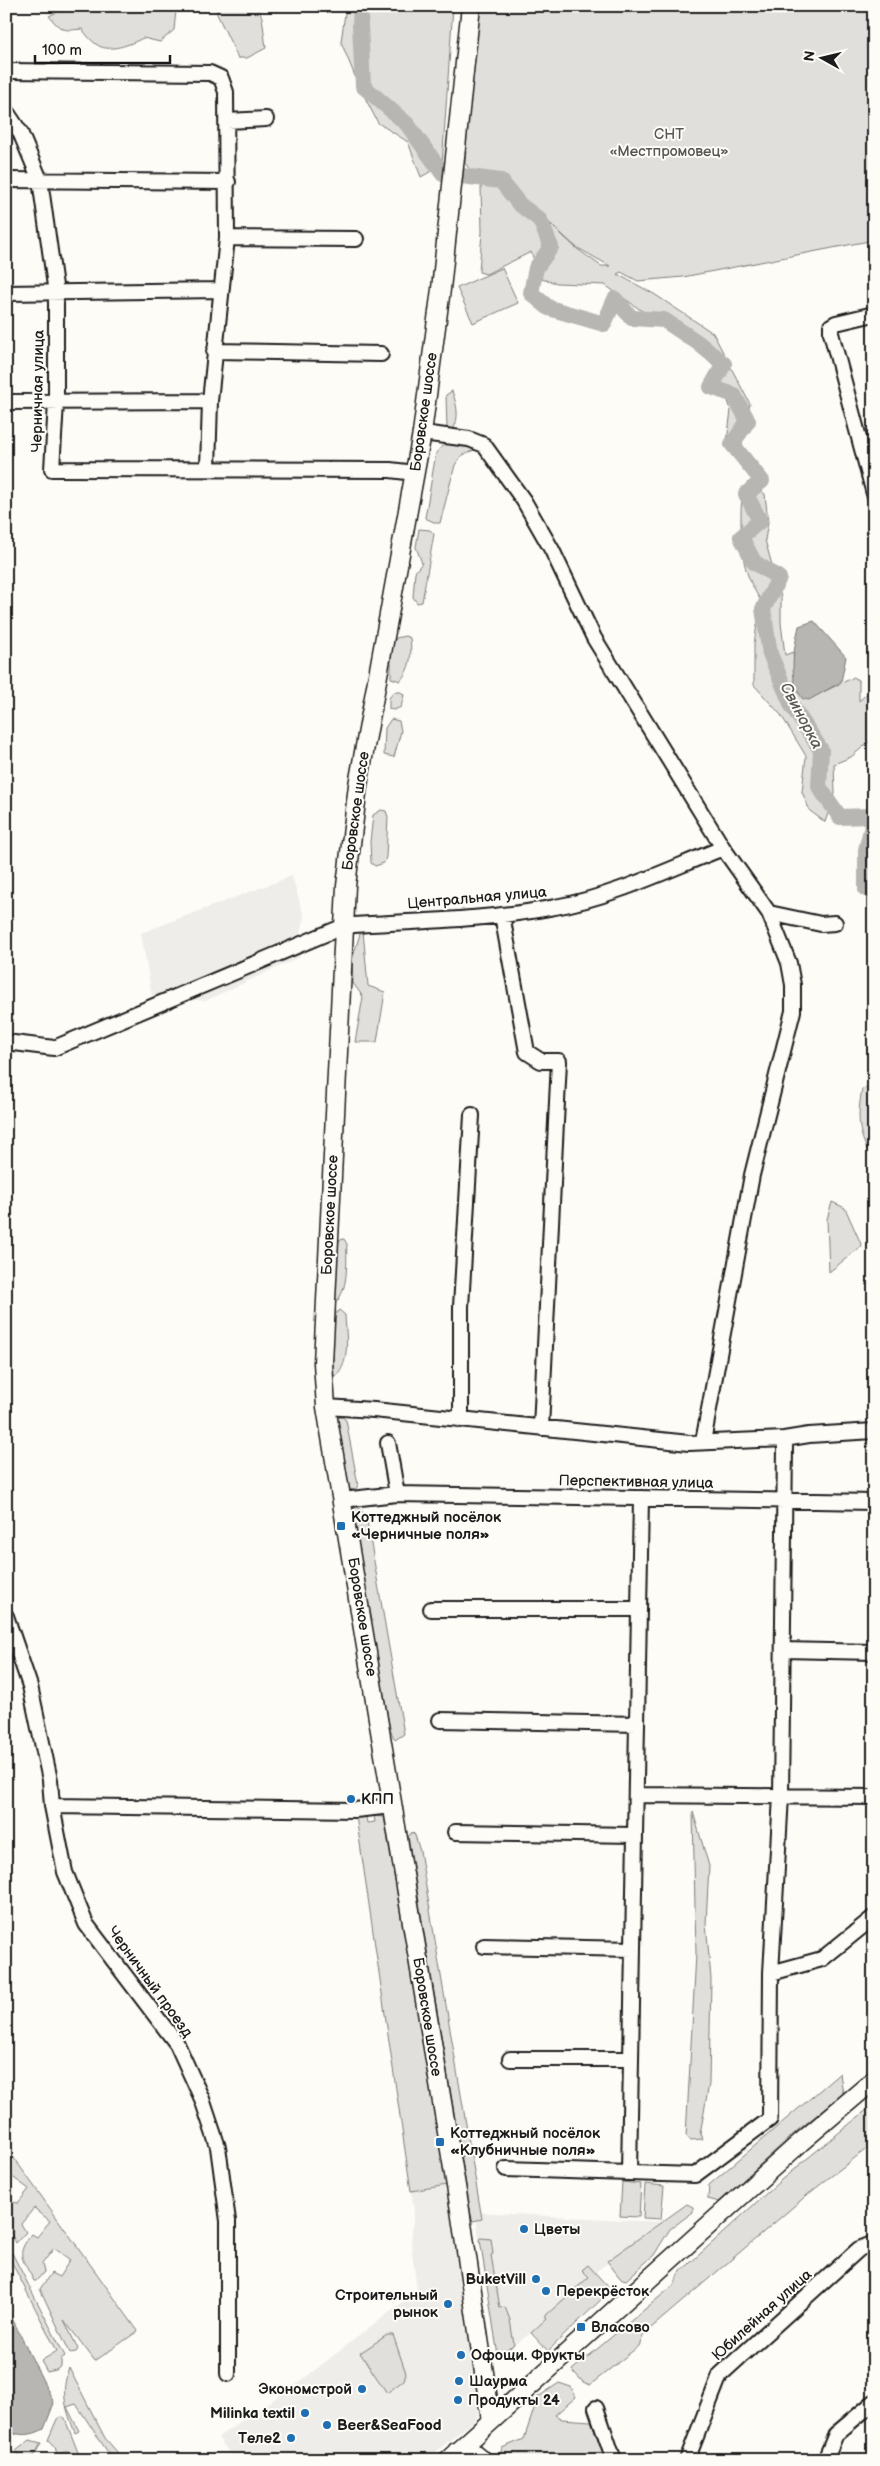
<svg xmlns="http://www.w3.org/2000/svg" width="880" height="2466" viewBox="0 0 880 2466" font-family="'Balsamiq Sans',sans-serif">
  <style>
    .built { fill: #eeede9 }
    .green { fill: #e0dfdb; stroke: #7e7e7c; fill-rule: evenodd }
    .water { fill: #b7b6b2; stroke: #797876 }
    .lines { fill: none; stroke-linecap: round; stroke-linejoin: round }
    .river { stroke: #b7b6b2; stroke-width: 16 }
    .minor-casing { stroke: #1c1c1c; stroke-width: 18 }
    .major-casing { stroke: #1c1c1c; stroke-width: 21 }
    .minor { stroke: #fdfcf7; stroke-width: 14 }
    .major { stroke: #fdfcf7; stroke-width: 18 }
    .poi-dot { fill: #1f6fb2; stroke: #fdfcf7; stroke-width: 2 }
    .labels { text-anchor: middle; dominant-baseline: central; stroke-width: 4; stroke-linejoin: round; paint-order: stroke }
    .park-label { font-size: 15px; fill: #575655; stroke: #fdfcf7 }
    .street-label { font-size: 15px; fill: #1c1c1c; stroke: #fdfcf7 }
    .poi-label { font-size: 15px; font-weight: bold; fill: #1c1c1c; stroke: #fdfcf7; text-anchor: start }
    .water-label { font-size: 16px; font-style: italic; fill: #5a5a58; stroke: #fdfcf7 }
  </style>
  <rect width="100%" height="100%" fill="#fdfcf7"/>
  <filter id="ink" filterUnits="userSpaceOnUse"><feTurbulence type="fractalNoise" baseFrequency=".02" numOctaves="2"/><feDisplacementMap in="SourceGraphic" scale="10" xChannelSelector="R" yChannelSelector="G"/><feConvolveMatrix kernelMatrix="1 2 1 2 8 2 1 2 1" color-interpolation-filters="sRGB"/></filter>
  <g filter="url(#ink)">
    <path class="built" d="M292 876 304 917 299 938 300 957 205 1001 152 996 141 933Z
      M447 2185 476 2375 479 2403 477 2418 426 2460H234L218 2437 302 2380 417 2291 411 2243 414 2209 411 2191Z
      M475 2212 661 2222 589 2277 545 2316 548 2318 531 2333 498 2356Z"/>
    <path class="green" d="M63 6H173L176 10 174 30 160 42 143 38C131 44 108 54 96 44 90 40 86 34 82 29 64 31 61 31 49 16L63 9Z
      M217 6H257L262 17 266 48 247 58H238L217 14Z
      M346 6H453L442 165 421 177 408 142 378 123 359 86 341 42Z
      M476 6H874V240L683 277 638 281 621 272 617 274 654 294 713 333 750 404 742 445 727 441 731 410 717 368 695 348 605 285 557 283 541 279 531 252 486 274 479 272 482 232 481 185 465 163ZM547 221 576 247 610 266H601L576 248Z
      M502 268 518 303 473 323 457 288Z
      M452 391C457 405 460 417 453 430L447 429 446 395Z
      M444 444 470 445 474 450 461 456 455 465 440 523H436L425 518 436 453Z
      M748 482 765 494 768 522 765 540 781 597V623L785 655 793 652 796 691 809 699 854 677 859 681V701L874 687V743L870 741 851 757 834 764 835 794 825 822 810 811 802 792 806 756 781 715 754 685V644L757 624 768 611C744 578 741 559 741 519 741 505 741 495 748 482Z
      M419 529 430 530 434 534 422 602 417 603 413 597 415 572 422 563 416 547Z
      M405 636 410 638C412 654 411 669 400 681L391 678V648L396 638Z
      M394 692H401L404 695 401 707 394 710 389 709V698Z
      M391 719 399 721 401 731 394 757 384 755 385 728Z
      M381 810 386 811 388 817 386 857 384 863 375 866 371 863 370 842 373 815Z
      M363 931 368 986 385 992 377 1042H355L363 997 353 983 352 960 360 934Z
      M874 1086V1160C857 1137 857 1116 862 1089Z
      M832 1202 845 1208 862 1246 829 1272 827 1219Z
      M344 1239 347 1244C346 1262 349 1284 338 1300L334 1299 339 1240Z
      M339 1310 345 1315C346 1336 351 1359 336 1376L333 1375V1317Z
      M342 1417 346 1420 358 1485 355 1491 350 1489 346 1480 337 1418Z
      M357 1506 366 1516 370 1538 404 1734 395 1740 390 1730 353 1515 354 1509Z
      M693 1812 709 1866 706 1923 711 1979 709 2084 700 2134 702 2139 691 2140 686 2136 696 1954Z
      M356 1816 366 1817 367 1823 375 1822 374 1816 384 1817 447 2185 411 2191Z
      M412 1832 415 1835 420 1851 482 2219 473 2221 471 2215 409 1842 408 1837Z
      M840 2073 843 2094 798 2130 719 2202 708 2199 709 2185Z
      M874 2104V2143L807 2195 644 2334 639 2346 590 2385 583 2382 572 2370 675 2284 678 2274 781 2180Z
      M6 2147 138 2331 95 2361 64 2320 78 2349 76 2352 70 2353 40 2289 51 2273 59 2277 70 2260 54 2248 42 2264 44 2272 36 2281H34C23 2259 14 2255 32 2234L37 2237 50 2221 34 2208 21 2224 26 2232 16 2243C9 2230 1 2216 9 2201L18 2203 29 2189 11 2176 6 2182V2157L8 2155Z
      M622 2182 641 2184 639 2217 620 2216Z
      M645 2184 664 2186 661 2219 643 2218Z
      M687 2204 693 2207V2212L670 2229 654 2255 626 2280 620 2278 607 2261Z
      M481 2238 491 2239 493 2254 491 2255 500 2308 505 2307 510 2320 514 2345 498 2356 480 2240Z
      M12 2253 65 2356 61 2359V2366L56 2370 47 2372 41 2361 57 2351 8 2255Z
      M588 2265 611 2290 548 2351 531 2333 547 2318 545 2316 589 2277 582 2270Z
      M387 2335H393L406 2373 404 2380 387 2393 360 2353Z
      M69 2368 105 2438 124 2460H113L76 2404 67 2407 79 2431 75 2433C66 2409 60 2393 69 2368Z
      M559 2383 571 2387 576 2397 555 2415 562 2419 591 2421 606 2460H499L502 2448 524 2439 538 2397Z
      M60 2417 65 2419 79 2455 66 2452 57 2454 55 2447 48 2440 57 2419Z
      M30 2440 41 2443 32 2460H20L16 2451Z"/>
    <path class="water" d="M814 621 846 657 841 682 809 700 803 699C787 681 794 648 799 626Z
      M6 2306 54 2403 44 2429C31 2436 21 2436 6 2431Z"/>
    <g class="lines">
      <path class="river" d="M361 6 360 25 363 86 407 124 443 174
        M462 176 501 181 519 204 540 220 551 247 536 268 531 293 549 308 604 324 615 299 632 318 664 320 697 342 724 364 711 387 734 395 748 421 732 444 762 481 746 494 760 521 741 537 754 562 779 578 763 609 770 654 792 706 821 750 819 787 840 817 869 816 872 826 866 850V889L874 891"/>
      <defs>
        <path id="minor" d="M6 71 210 73 221 78 226 92 227 238 210 401 208 468
          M6 111 20 132 40 180 56 293V403L52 469 390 470 415 473
          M227 121 266 119
          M6 180 228 182
          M227 238 356 239
          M6 293 220 290
          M874 314 836 323 831 326V333L874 494
          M214 351 381 354
          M6 402 210 401
          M422 433 469 439 484 445 524 501 552 550 594 638 723 848 769 913 789 963 793 985V1011L752 1175 703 1442
          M769 913 821 924 835 923
          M502 915 527 1052 541 1061H559L541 1428
          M6 1042 54 1048 337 929 354 925C421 921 489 920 555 907 613 897 669 869 723 848
          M326 1407 374 1410 689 1443 784 1439 809 1435 874 1431
          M461 1420V1307L472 1115
          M388 1443 397 1494
          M342 1500 397 1494 874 1502
          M431 1609H639
          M6 1616 30 1686 50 1780 52 1806 65 1872 86 1924 177 2044 202 2099 218 2147 228 2221V2374
          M783 1650 874 1652
          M440 1720 637 1724
          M636 1795 874 1797
          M52 1806 355 1810 392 1806
          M455 1832 634 1835
          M484 1946 633 1949
          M771 1973 822 1959 874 1917
          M510 2059H631
          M506 2169 629 2173 641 1498
          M629 2173 695 2175 770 2119 771 1973 781 1796 785 1446
          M596 2408 614 2460
          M687 2460 720 2375 859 2249 874 2243
          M825 2460 836 2434 874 2402"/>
        <path id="major" d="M471 6 441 289 422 433 358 785 346 886 323 1363 326 1407 460 2210 491 2420
          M457 2451 470 2450 480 2458
          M448 2460 801 2142 874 2080"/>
      </defs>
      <use href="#minor" class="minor-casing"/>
      <use href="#major" class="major-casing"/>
      <use href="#minor" class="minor"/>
      <use href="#major" class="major"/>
    </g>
  </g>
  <g class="poi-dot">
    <rect x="336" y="1521" width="10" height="10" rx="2.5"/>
    <circle cx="351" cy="1799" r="5"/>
    <rect x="435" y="2137" width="10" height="10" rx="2.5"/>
    <circle cx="524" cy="2229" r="5"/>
    <circle cx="536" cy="2279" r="5"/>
    <circle cx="546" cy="2291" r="5"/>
    <circle cx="448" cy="2304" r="5"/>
    <rect x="576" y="2322" width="10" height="10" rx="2.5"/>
    <circle cx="461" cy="2355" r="5"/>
    <circle cx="459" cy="2381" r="5"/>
    <circle cx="362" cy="2389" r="5"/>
    <circle cx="458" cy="2400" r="5"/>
    <circle cx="305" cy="2413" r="5"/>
    <circle cx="327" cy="2425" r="5"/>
    <circle cx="291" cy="2438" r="5"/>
  </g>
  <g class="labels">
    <g class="park-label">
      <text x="669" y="134">СНТ<tspan x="669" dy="17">«Местпромовец»</tspan></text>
    </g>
    <g class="street-label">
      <text transform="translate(38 391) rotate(-89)">Черничная улица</text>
      <text transform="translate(424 412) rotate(-82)">Боровское шоссе</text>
      <text transform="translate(356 811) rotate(-82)">Боровское шоссе</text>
      <text transform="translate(477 898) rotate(-5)">Центральная улица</text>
      <text transform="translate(330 1215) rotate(-87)">Боровское шоссе</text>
      <text transform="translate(636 1482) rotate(1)">Перспективная улица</text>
      <text transform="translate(362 1617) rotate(81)">Боровское шоссе</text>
      <text transform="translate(150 1982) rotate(54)">Черничный проезд</text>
      <text transform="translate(427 2017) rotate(81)">Боровское шоссе</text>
      <text transform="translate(762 2315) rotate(-42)">Юбилейная улица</text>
    </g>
    <g class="poi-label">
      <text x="351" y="1517">Коттеджный посёлок<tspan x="351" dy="17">«Черничные поля»</tspan></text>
      <text x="361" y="1799">КПП</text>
      <text x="450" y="2133">Коттеджный посёлок<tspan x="450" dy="17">«Клубничные поля»</tspan></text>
      <text x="534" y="2229">Цветы</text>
      <text x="526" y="2279" text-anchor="end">BuketVill</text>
      <text x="556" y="2291">Перекрёсток</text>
      <text x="438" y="2295" text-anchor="end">Строительный<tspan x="438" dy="17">рынок</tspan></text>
      <text x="591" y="2327">Власово</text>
      <text x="471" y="2355">Офощи. Фрукты</text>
      <text x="469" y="2381">Шаурма</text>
      <text x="352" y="2389" text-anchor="end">Экономстрой</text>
      <text x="468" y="2400">Продукты 24</text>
      <text x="295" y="2413" text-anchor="end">Milinka textil</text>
      <text x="337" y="2425">Beer&amp;SeaFood</text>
      <text x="281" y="2438" text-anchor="end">Теле2</text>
    </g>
    <g class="water-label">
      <text transform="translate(801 716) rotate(62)">Свинорка</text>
    </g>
  </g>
  <rect width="880" height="2466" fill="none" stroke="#fdfcf7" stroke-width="25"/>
  <rect x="12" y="12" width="855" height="2441" fill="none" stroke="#1c1c1c" stroke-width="2" filter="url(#ink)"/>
  <g transform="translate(822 58) rotate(278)" stroke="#fdfcf7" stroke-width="4" paint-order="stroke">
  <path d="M0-4L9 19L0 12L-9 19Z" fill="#1c1c1c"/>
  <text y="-8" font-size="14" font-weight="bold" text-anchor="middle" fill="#1c1c1c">N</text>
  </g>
  <path d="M35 55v8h135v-8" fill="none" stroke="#1c1c1c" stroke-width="2.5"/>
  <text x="42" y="55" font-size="15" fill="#1c1c1c" stroke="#fdfcf7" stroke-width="4" paint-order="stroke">100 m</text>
</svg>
